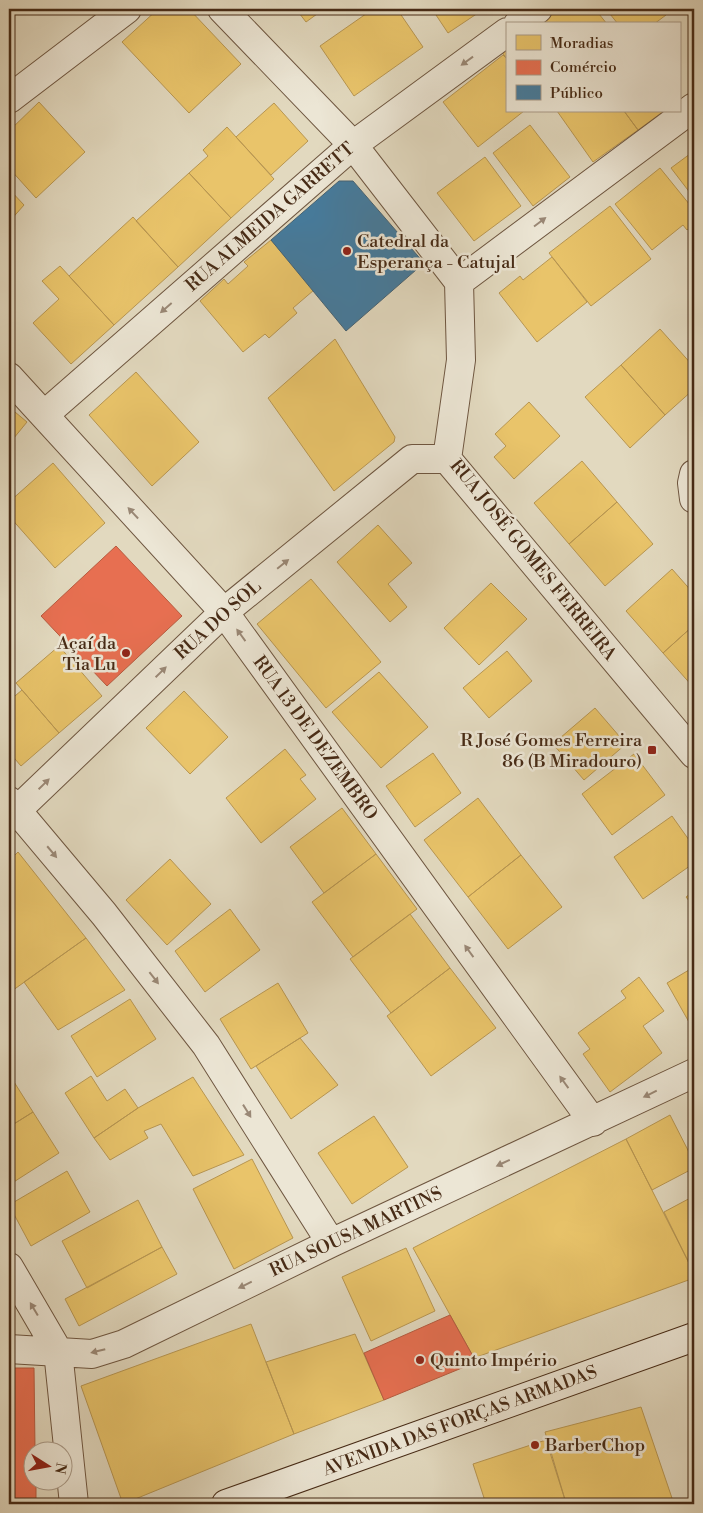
<svg xmlns="http://www.w3.org/2000/svg" width="703" height="1513" viewBox="0 0 703 1513" font-family="'Libre Bodoni',serif">
  <style>
    .homes { fill: #e9c46a; stroke: #b89651 }
    .shops { fill: #e76f51; stroke: #b75b3f }
    .public { fill: #457b9d; stroke: #466374 }
    .lines { fill: none; stroke-linecap: round; stroke-linejoin: round }
    .street-casing { stroke: #6e5640; stroke-width: 30 }
    .secondary-casing { stroke: #472b16; stroke-width: 30 }
    .street { stroke: #ece6d5; stroke-width: 28 }
    .secondary { stroke: #ece6d5; stroke-width: 28 }
    .oneway { fill: #9a8876 }
    .poi-dot { fill: #8f2418; stroke: #ece6d5; stroke-width: 2 }
    .labels { text-anchor: middle; dominant-baseline: central; stroke-width: 5; stroke-linejoin: round; paint-order: stroke }
    .street-label { font-size: 18px; fill: #472b16; stroke: #ece6d5 }
    .poi-label { font-size: 18px; fill: #472b16; stroke: #ece6d5; text-anchor: start }
  </style>
  <rect width="100%" height="100%" fill="#e2d9bf"/>
  <filter id="stains"><feTurbulence type="fractalNoise" baseFrequency=".004" numOctaves="4"/><feColorMatrix values="0 0 0 0 .2 0 0 0 0 .09 0 0 0 0 .02 0 0 0 .5 -.17"/></filter>
  <radialGradient id="worn" r=".72"><stop offset=".6" stop-color="#630" stop-opacity="0"/><stop offset="1" stop-color="#630" stop-opacity=".3"/></radialGradient>
  <path class="homes" d="M158 9H189L241 64 189 113 122 42Z
    M296 9H324L306 22Z
    M373 9H397L423 47 354 96 320 46Z
    M432 9H484L448 33Z
    M555 9H595L607 24H536Z
    M606 9H661L666 15 654 24H618Z
    M507 46V59L501 51Z
    M503 55 507 59V111H524L478 147 443 102Z
    M39 102 85 152 36 198 9 168V131Z
    M274 103 308 141 271 175 236 137Z
    M557 111H624L638 130 593 162Z
    M624 111H664L638 130Z
    M530 125 570 177 533 206 493 153Z
    M227 127 274 179 231 218 189 173 208 156 203 150Z
    M694 151V198L671 168Z
    M485 157 521 206 474 241 437 193Z
    M660 168 694 210V224L687 230 683 225 652 250 615 204Z
    M189 173 231 218 178 267 136 221Z
    M9 189 24 205 9 222Z
    M610 206 651 259 591 306 549 253Z
    M133 217 178 267 114 325 69 276Z
    M271 240 314 290 293 308 297 313 269 338 265 334 243 352 200 301 224 279 228 284 248 266 244 262Z
    M552 257 587 302 537 342 499 293 520 276 523 280Z
    M60 266 114 325 71 364 33 323 59 299 42 281Z
    M660 329 694 367V389L665 415 621 365Z
    M335 339 395 437 394 442 334 491 268 398Z
    M621 365 665 415 630 448 585 397Z
    M136 372 199 442 152 486 89 415Z
    M529 402 560 436 514 479 494 457 506 446 495 434Z
    M9 407 27 422 9 444Z
    M582 461 617 502 569 544 534 503Z
    M53 463 105 523 55 568 9 516V502Z
    M617 502 653 544 605 586 569 544Z
    M378 525 412 563 388 584 407 607 390 622 337 562Z
    M672 569 694 594V625L663 653 626 611Z
    M311 579 381 662 326 708 257 624Z
    M491 583 527 619 479 665 444 628Z
    M694 625V688L663 653Z
    M59 646 102 696 59 733 16 683Z
    M507 651 532 681 489 718 463 688Z
    M379 672 428 727 381 768 332 712Z
    M22 690 59 733 21 766 9 752V701Z
    M184 691 228 737 190 774 146 728Z
    M595 708 626 744 584 780 553 744Z
    M285 749 306 775 300 779 316 799 261 843 226 798Z
    M433 753 461 793 415 827 386 786Z
    M634 754 665 795 612 835 582 794Z
    M478 798 521 855 468 897 424 840Z
    M342 808 376 854 324 893 290 847Z
    M672 816 694 847V863L643 899 614 857Z
    M18 852 86 938 9 993V861Z
    M376 854 417 909 353 957 312 902Z
    M521 855 562 907 508 949 468 897Z
    M170 859 211 904 167 945 126 900Z
    M694 891V907L686 897Z
    M230 909 260 950 205 992 175 951Z
    M410 914 450 968 391 1013 350 959Z
    M86 938 125 990 58 1030 24 982Z
    M694 967V1031L667 983Z
    M450 968 496 1028 431 1076 387 1016Z
    M639 977 664 1011 643 1026 662 1053 610 1092 583 1054 590 1049 578 1033 626 998 621 991Z
    M278 983 308 1033 251 1069 220 1019Z
    M130 999 156 1039 97 1077 71 1036Z
    M300 1038 338 1085 291 1119 256 1066Z
    M9 1074 33 1112 9 1127Z
    M91 1076 107 1101 125 1089 138 1108 94 1138 65 1093Z
    M193 1077 244 1155 193 1176 161 1124 144 1131 148 1138 110 1160 94 1138 138 1108Z
    M33 1112 59 1153 9 1185V1127Z
    M670 1115 694 1162V1168L652 1190 626 1139Z
    M374 1116 408 1167 352 1204 318 1153Z
    M626 1139 694 1273V1278L474 1358 413 1248Z
    M252 1159 293 1238 234 1269 193 1189Z
    M67 1171 90 1212 31 1246 9 1205Z
    M694 1196V1271H693L664 1212Z
    M138 1200 162 1247 87 1288 62 1241Z
    M162 1247 177 1274 79 1326 65 1299Z
    M406 1248 435 1311 371 1341 342 1277Z
    M251 1324 294 1434 123 1504 81 1386Z
    M355 1334 384 1400 294 1434 266 1362Z
    M641 1407 674 1504H563L566 1503 545 1432Z
    M546 1440 566 1503 486 1504 473 1464Z"/>
  <path class="shops" d="M116 546 182 616 107 686 41 616Z
    M450 1315 474 1358V1363L384 1400 364 1353Z
    M9 1368H34L35 1450H32V1480H36V1504H9Z"/>
  <path class="public" d="M339 181H353L424 263 346 331 271 240Z"/>
  <g class="lines">
    <defs>
      <path id="street" d="M222 9 353 145 459 282 461 360 447 459 694 754
        M518 24 538 9
        M9 99 127 9
        M459 282 694 107
        M9 377 224 612 593 1122
        M44 415 353 145 507 32
        M694 474 692 483 694 499
        M9 801 104 914 206 1045 331 1243
        M9 818 224 612 412 459H447
        M9 1267 58 1351 74 1504
        M9 1349 92 1354 124 1344 331 1243 694 1073"/>
      <path id="secondary" d="M226 1504 694 1337"/>
    </defs>
    <use href="#street" class="street-casing"/>
    <use href="#secondary" class="secondary-casing"/>
    <use href="#street" class="street"/>
    <use href="#secondary" class="secondary"/>
  </g>
  <defs><path id="oneway-solid" d="M-6-.8H1V-3.2L6.5 0L1 3.2V.8H-6Z" transform="scale(1.25)"/></defs>
  <g class="oneway">
    <use href="#oneway-solid" transform="translate(467 61) rotate(144)"/>
    <use href="#oneway-solid" transform="translate(540 222) rotate(-37)"/>
    <use href="#oneway-solid" transform="translate(166 308) rotate(139)"/>
    <use href="#oneway-solid" transform="translate(133 513) rotate(-133)"/>
    <use href="#oneway-solid" transform="translate(283 564) rotate(-39)"/>
    <use href="#oneway-solid" transform="translate(241 635) rotate(-126)"/>
    <use href="#oneway-solid" transform="translate(161 672) rotate(-44)"/>
    <use href="#oneway-solid" transform="translate(44 784) rotate(-44)"/>
    <use href="#oneway-solid" transform="translate(52 852) rotate(50)"/>
    <use href="#oneway-solid" transform="translate(469 951) rotate(-126)"/>
    <use href="#oneway-solid" transform="translate(154 978) rotate(52)"/>
    <use href="#oneway-solid" transform="translate(564 1082) rotate(-126)"/>
    <use href="#oneway-solid" transform="translate(650 1094) rotate(154)"/>
    <use href="#oneway-solid" transform="translate(247 1111) rotate(58)"/>
    <use href="#oneway-solid" transform="translate(503 1163) rotate(155)"/>
    <use href="#oneway-solid" transform="translate(245 1285) rotate(154)"/>
    <use href="#oneway-solid" transform="translate(34 1309) rotate(-121)"/>
    <use href="#oneway-solid" transform="translate(98 1351) rotate(166)"/>
  </g>
  <g class="poi-dot">
    <circle cx="347" cy="251" r="5"/>
    <circle cx="126" cy="653" r="5"/>
    <rect x="647" y="745" width="10" height="10" rx="2.5"/>
    <circle cx="420" cy="1360" r="5"/>
    <circle cx="535" cy="1445" r="5"/>
  </g>
  <g class="labels">
    <g class="street-label">
      <text transform="translate(270 217) rotate(-41)">RUA ALMEIDA GARRETT</text>
      <text transform="translate(533 560) rotate(51)">RUA JOSÉ GOMES FERREIRA</text>
      <text transform="translate(218 620) rotate(-42)">RUA DO SOL</text>
      <text transform="translate(315 738) rotate(54)">RUA 13 DE DEZEMBRO</text>
      <text transform="translate(356 1232) rotate(-25)">RUA SOUSA MARTINS</text>
      <text transform="translate(460 1421) rotate(-20)">AVENIDA DAS FORÇAS ARMADAS</text>
    </g>
    <g class="poi-label">
      <text x="357" y="241">Catedral da<tspan x="357" dy="21">Esperança - Catujal</tspan></text>
      <text x="116" y="643" text-anchor="end">Açaí da<tspan x="116" dy="21">Tia Lu</tspan></text>
      <text x="642" y="740" text-anchor="end">R José Gomes Ferreira<tspan x="642" dy="21">86 (B Miradouro)</tspan></text>
      <text x="430" y="1360">Quinto Império</text>
      <text x="545" y="1445">BarberChop</text>
    </g>
  </g>
  <rect width="703" height="1513" fill="none" stroke="#e2d9bf" stroke-width="30"/>
  <rect x="10" y="10" width="683" height="1493" fill="none" stroke="#472b16" stroke-width="2.5"/>
  <rect x="15" y="15" width="673" height="1483" fill="none" stroke="#472b16"/>
  <rect x="506" y="22" width="175" height="90" fill="#ece6d5" stroke="#aa9b89"/>
  <rect x="516" y="35" width="25" height="15" fill="#e9c46a" stroke="#aa9b89"/>
  <text x="550" y="48" font-size="15" fill="#472b16">Moradias</text>
  <rect x="516" y="60" width="25" height="15" fill="#e76f51" stroke="#aa9b89"/>
  <text x="550" y="72" font-size="15" fill="#472b16">Comércio</text>
  <rect x="516" y="85" width="25" height="15" fill="#457b9d" stroke="#aa9b89"/>
  <text x="550" y="98" font-size="15" fill="#472b16">Público</text>
  <g transform="translate(48 1466) rotate(101)"><circle r="24" fill="#ece6d5" stroke="#aa9b89"/>
  <path d="M0-4L9 19L0 12L-9 19Z" fill="#8f2418"/>
  <text y="-8" font-size="14" font-weight="bold" text-anchor="middle" fill="#472b16">N</text>
  </g>
  <rect width="100%" height="100%" filter="url(#stains)"/>
  <rect width="100%" height="100%" fill="url(#worn)"/>
</svg>
